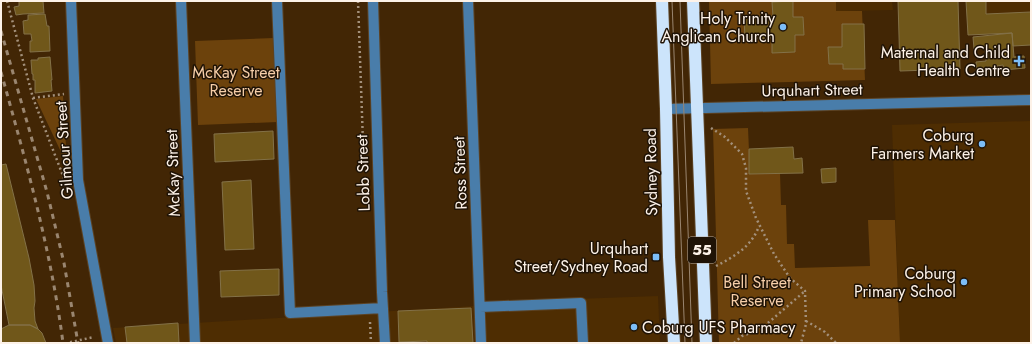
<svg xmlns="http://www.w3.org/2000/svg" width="1032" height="344" viewBox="0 0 1032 344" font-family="Jost,sans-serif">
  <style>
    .built { fill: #4e2d02 }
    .green { fill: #6c420c }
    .building { fill: #70571a; stroke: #837148 }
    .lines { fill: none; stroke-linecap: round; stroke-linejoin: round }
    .minor-casing { stroke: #5c4325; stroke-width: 12 }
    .highway-casing { stroke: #5c4325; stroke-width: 14 }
    .path { stroke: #a3907b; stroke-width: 2.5; stroke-dasharray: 2 3; stroke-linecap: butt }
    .minor { stroke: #497daa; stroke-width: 10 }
    .highway { stroke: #cce4fb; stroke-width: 12 }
    .tram { stroke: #9a8670; stroke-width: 1 }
    .rail { stroke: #9a8670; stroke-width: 3; stroke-dasharray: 5 5; stroke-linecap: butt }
    .poi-dot { fill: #7cbef9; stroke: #1f1306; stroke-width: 1.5 }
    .labels { text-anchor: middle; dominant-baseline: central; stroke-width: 3; stroke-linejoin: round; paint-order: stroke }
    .shield { fill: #1f1306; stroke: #baafa4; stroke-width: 1 }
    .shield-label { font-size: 15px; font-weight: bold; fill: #fdf2e8 }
    .poi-label { font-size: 16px; fill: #fdf2e8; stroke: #1f1306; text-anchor: end }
    .park-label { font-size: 16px; fill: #f6cea8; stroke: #1f1306 }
    .street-label { font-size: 16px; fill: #fdf2e8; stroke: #1f1306 }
  </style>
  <rect width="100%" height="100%" fill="#422605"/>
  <path class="built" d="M836 1H892L893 10 836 11Z
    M986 1H1031V12L986 14Z
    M1031 121V343H900L892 125Z
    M658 296 660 343H116L113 328 474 306 494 302Z"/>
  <path class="green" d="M709 1H836V11H862L865 80 711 84Z
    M274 38 278 122 198 125 195 41Z
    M63 96 66 147 69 169 36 99Z
    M748 128 750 174 780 173 781 205H786L787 244H794L795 268 870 266 868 220H895L900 343H719L713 129Z"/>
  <path class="building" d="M19 1H43L44 13 23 14 16 15 14 7 19 6Z
    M793 1V17H803L804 35H795V52L772 53V38L745 39 744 17 773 16 772 2Z
    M898 1H958L960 69 900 71Z
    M966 1H986V14L1031 12V45L1013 46 1012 33 968 35Z
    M45 14 47 26H49L50 51 30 52V41H32L31 34H24L23 21 28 20V15Z
    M842 24H864L865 69H843V64H829L828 47H842Z
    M1012 33 1014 57 1024 56 1025 68 1004 70 1003 65 997 66 998 70 977 72 976 62 986 61 985 48 974 49 973 37Z
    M50 57 52 80H51L52 91 35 93V80H33V74H32L31 60H38V58Z
    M273 131 274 159 215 162 214 134Z
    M793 147 794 159 802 158 803 173 749 174V149Z
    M6 164 29 258 34 285 35 301 34 308 35 321 38 329 30 325H9L1 285V165Z
    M836 168V182L822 183 821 169Z
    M251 180 254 249 225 250 222 182Z
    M279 269V295L221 297 220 271Z
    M471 308 473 343H427V341L399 342 398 311Z
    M178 323 179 343H127L125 327Z
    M9 325H30L38 329 42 333 46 343H1V329Z"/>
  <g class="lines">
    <defs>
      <path id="minor" d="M71 1 78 180 108 343
        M181 1 195 343
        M277 1 290 313 383 308
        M373 1 382 292 385 343
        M468 1 481 343
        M666 109 1031 100
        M480 307 581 303 583 343"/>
      <path id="highway" d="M662 1 666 109 669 257 674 343
        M693 1 706 343"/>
    </defs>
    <use href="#minor" class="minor-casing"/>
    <use href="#highway" class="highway-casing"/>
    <path class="path" d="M7 1 33 98 65 181
      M358 1 364 171
      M33 98 64 94
      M711 128 725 137 742 154 746 168V191L756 218 774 254 790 278 805 291 806 324 801 343
      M716 266C734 257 752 246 759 226
      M806 321 825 332 836 343
      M370 322 371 343
      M71 343V342L94 337
      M734 343 742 336 761 329 805 291"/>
    <use href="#minor" class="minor"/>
    <use href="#highway" class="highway"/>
    <path class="tram" d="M672 1 685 343
      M680 1 692 343"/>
    <path class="rail" d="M1 31 47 192 64 263 78 343
      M1 72C26 162 51 250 63 343"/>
  </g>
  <g class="poi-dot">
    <circle cx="783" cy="27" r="4"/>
    <path d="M1017 55h4v4h4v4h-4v4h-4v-4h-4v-4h4z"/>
    <circle cx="982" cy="144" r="4"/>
    <rect x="652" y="253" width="8" height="8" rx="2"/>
    <circle cx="964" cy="282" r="4"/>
    <circle cx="634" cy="327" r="4"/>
  </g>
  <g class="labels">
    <rect class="shield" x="688" y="237" width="28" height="26" rx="3"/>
    <g class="shield-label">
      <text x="702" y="250">55</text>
    </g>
    <g class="poi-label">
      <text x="775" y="18">Holy Trinity<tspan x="775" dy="18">Anglican Church</tspan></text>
      <text x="1010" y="52">Maternal and Child<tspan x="1010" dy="18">Health Centre</tspan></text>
      <text x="974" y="135">Coburg<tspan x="974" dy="18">Farmers Market</tspan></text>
      <text x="648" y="248">Urquhart<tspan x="648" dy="18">Street/Sydney Road</tspan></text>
      <text x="956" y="273">Coburg<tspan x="956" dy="18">Primary School</tspan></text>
      <text x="642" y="327" text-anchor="start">Coburg UFS Pharmacy</text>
    </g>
    <g class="park-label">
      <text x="236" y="72">McKay Street<tspan x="236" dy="18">Reserve</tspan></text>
      <text x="757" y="282">Bell Street<tspan x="757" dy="18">Reserve</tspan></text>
    </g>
    <g class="street-label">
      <text transform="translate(812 90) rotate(-1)">Urquhart Street</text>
      <text transform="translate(64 150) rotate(-94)">Gilmour Street</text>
      <text transform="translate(651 172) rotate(-91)">Sydney Road</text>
      <text transform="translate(173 173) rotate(-92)">McKay Street</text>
      <text transform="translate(363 173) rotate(-92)">Lobb Street</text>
      <text transform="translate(460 173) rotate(-92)">Ross Street</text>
    </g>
  </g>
  <rect width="1032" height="344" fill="none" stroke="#fdf2e8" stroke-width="4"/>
</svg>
